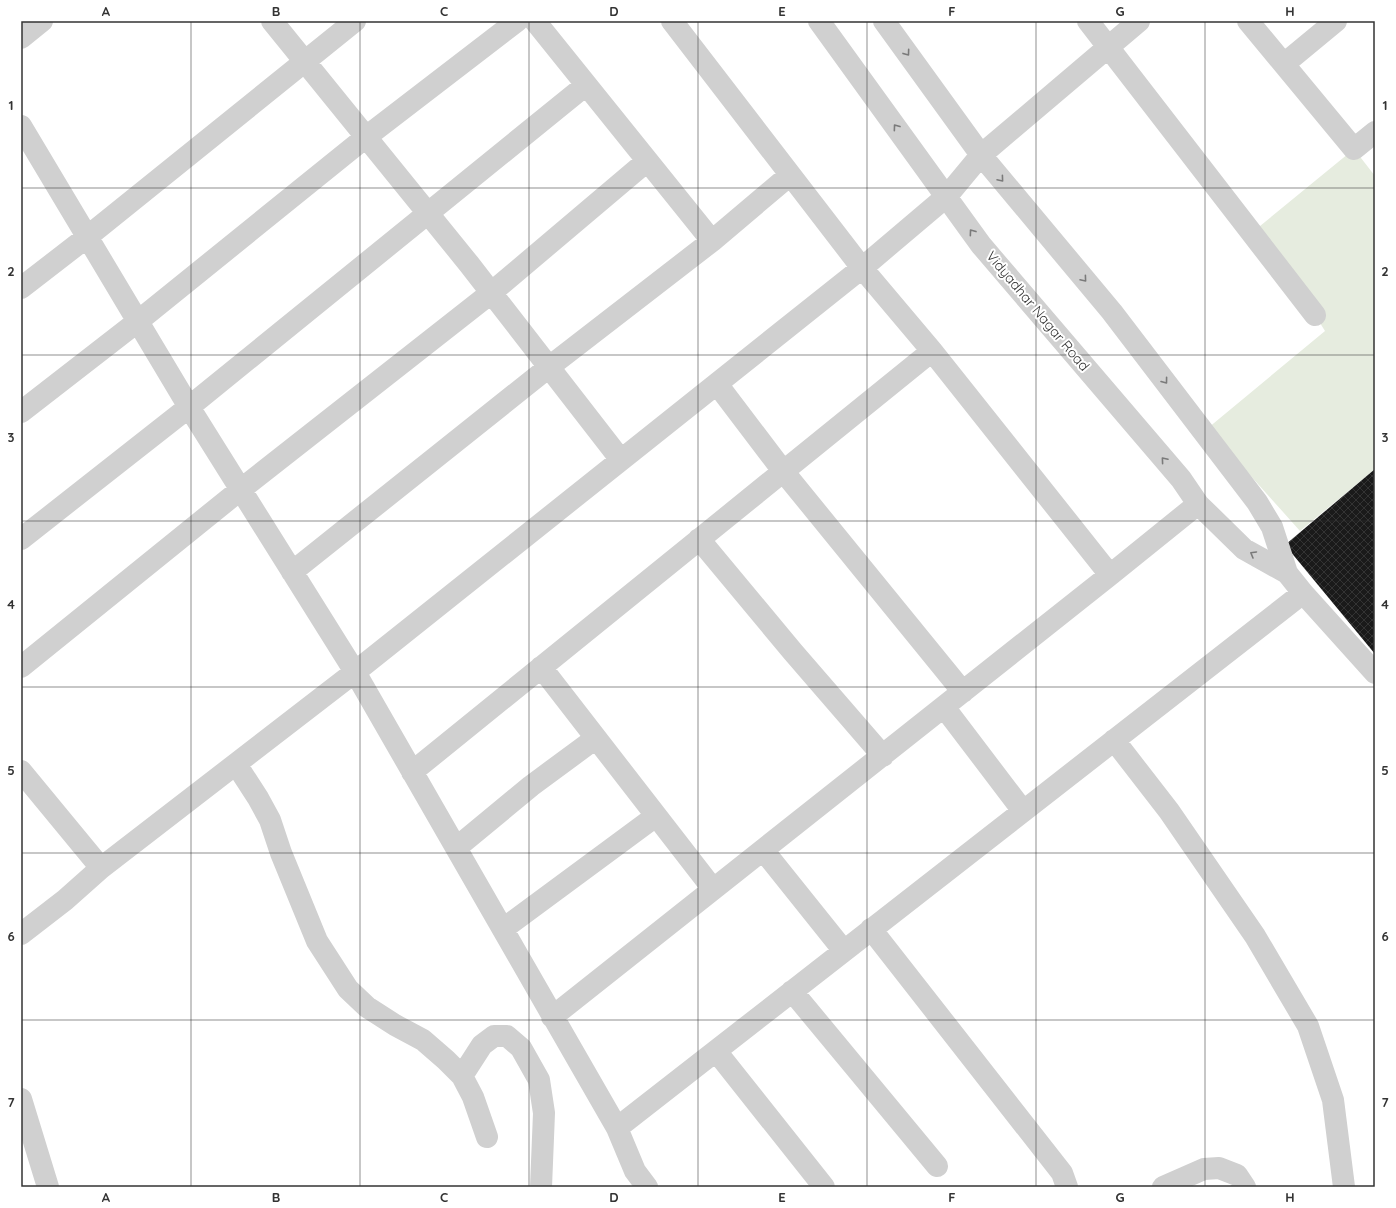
<svg xmlns="http://www.w3.org/2000/svg" width="1396" height="1208" viewBox="0 0 1396 1208" font-family="Quicksand,sans-serif">
  <style>
    .green { fill: #e6ecdf }
    .building { fill: url(#building-cross-hatch) }
    .lines { fill: none; stroke-linecap: round; stroke-linejoin: round }
    .minor { stroke: #d0d0d0; stroke-width: 22 }
    .oneway { stroke: #7a7a7a }
    .grid { fill: none; stroke: #333; stroke-width: 1; stroke-opacity: 0.55 }
    .labels { text-anchor: middle; dominant-baseline: central; stroke-width: 4; stroke-linejoin: round; paint-order: stroke }
    .street-label { font-size: 14px; fill: #333; stroke: #fff }
    .neatline { fill: none; stroke: #333; stroke-width: 1.5 }
    .grid-label { font-size: 13px; text-anchor: middle; font-weight: bold; fill: #333 }
  </style>
  <defs>
    <pattern id="building-cross-hatch" width="8" height="8" patternUnits="userSpaceOnUse"><rect width="8" height="8" fill="#1a1a1a"/><path d="M0 0l8 8M0 8l8-8" fill="none" stroke="#333"/></pattern>
  </defs>
  <rect width="100%" height="100%" fill="#fff"/>
  <path class="green" d="M1354 149 1375 176V469L1300 531 1208 428 1325 331 1315 315 1249 235Z"/>
  <path class="building" d="M1375 469V654L1285 545Z"/>
  <g class="lines">
    <path class="minor" d="M272 21 469 264 621 460
      M535 21 712 241
      M672 21 862 268 932 351 1110 575
      M819 21 981 245 1181 479 1198 504 1244 549 1287 573
      M884 21 981 155 1112 312 1257 502 1272 527 1287 573 1303 593 1375 673
      M1088 21 1315 315
      M1248 21 1354 149 1375 132
      M21 38 42 21
      M1284 64 1336 21
      M21 126 189 407 355 672 617 1128 635 1171 647 1187
      M21 288 87 237 355 21
      M717 384 783 471 963 692
      M21 412 137 322 366 137 517 21
      M21 539 189 407 586 85
      M699 539 793 652 883 756
      M292 572 549 367 712 241 790 175
      M21 667 240 490 491 293 647 161
      M541 667 713 889
      M944 707 1023 811
      M1114 740 1169 811 1255 936 1308 1026 1333 1100 1344 1187
      M236 764 258 798 270 820 281 853 317 941 348 989 367 1007 395 1025 423 1040 446 1060 462 1076 473 1097 487 1137
      M21 771 101 868
      M412 772 932 351
      M456 848 531 786 596 738
      M763 850 844 951
      M503 929 656 816
      M871 929 1062 1173 1067 1187
      M21 934 65 900 101 868 355 672 862 268 947 196 981 155 1139 21
      M792 991 937 1166
      M552 1017 1110 575 1198 504
      M716 1051 824 1187
      M462 1076 482 1045 494 1036H507L521 1048 539 1080 544 1113 541 1187
      M21 1099 48 1187
      M617 1128 1303 593
      M1163 1187 1204 1169 1219 1168 1237 1175 1245 1187"/>
  </g>
  <defs><path id="oneway-chevron" d="M-2-3.5L2.5 0L-2 3.5" fill="none" stroke-width="1.6" stroke-linecap="round" stroke-linejoin="round"/></defs>
  <g class="oneway">
    <use href="#oneway-chevron" transform="translate(907 53) rotate(54)"/>
    <use href="#oneway-chevron" transform="translate(896 127) rotate(-126)"/>
    <use href="#oneway-chevron" transform="translate(1001 179) rotate(50)"/>
    <use href="#oneway-chevron" transform="translate(972 232) rotate(-126)"/>
    <use href="#oneway-chevron" transform="translate(1084 279) rotate(50)"/>
    <use href="#oneway-chevron" transform="translate(1165 381) rotate(53)"/>
    <use href="#oneway-chevron" transform="translate(1164 460) rotate(-130)"/>
    <use href="#oneway-chevron" transform="translate(1253 554) rotate(-150)"/>
  </g>
  <path class="grid" d="M191 21V1187M360 21V1187M529 21V1187M698 21V1187M867 21V1187M1036 21V1187M1205 21V1187M21 188H1375M21 355H1375M21 521H1375M21 687H1375M21 853H1375M21 1020H1375"/>
  <g class="labels">
    <g class="street-label">
      <text transform="translate(1038 311) rotate(50)">Vidyadhar Nagar Road</text>
    </g>
  </g>
  <rect width="1396" height="1208" fill="none" stroke="#ffffff" stroke-width="44"/>
  <rect x="22" y="22" width="1352" height="1164" class="neatline"/>
  <g class="grid-label">
    <text x="106" y="16">A</text>
    <text x="276" y="16">B</text>
    <text x="444" y="16">C</text>
    <text x="614" y="16">D</text>
    <text x="782" y="16">E</text>
    <text x="952" y="16">F</text>
    <text x="1120" y="16">G</text>
    <text x="1290" y="16">H</text>
    <text x="11" y="110">1</text>
    <text x="1385" y="110">1</text>
    <text x="11" y="276">2</text>
    <text x="1385" y="276">2</text>
    <text x="11" y="442">3</text>
    <text x="1385" y="442">3</text>
    <text x="11" y="609">4</text>
    <text x="1385" y="609">4</text>
    <text x="11" y="775">5</text>
    <text x="1385" y="775">5</text>
    <text x="11" y="941">6</text>
    <text x="1385" y="941">6</text>
    <text x="11" y="1107">7</text>
    <text x="1385" y="1107">7</text>
    <text x="106" y="1202">A</text>
    <text x="276" y="1202">B</text>
    <text x="444" y="1202">C</text>
    <text x="614" y="1202">D</text>
    <text x="782" y="1202">E</text>
    <text x="952" y="1202">F</text>
    <text x="1120" y="1202">G</text>
    <text x="1290" y="1202">H</text>
  </g>
</svg>
